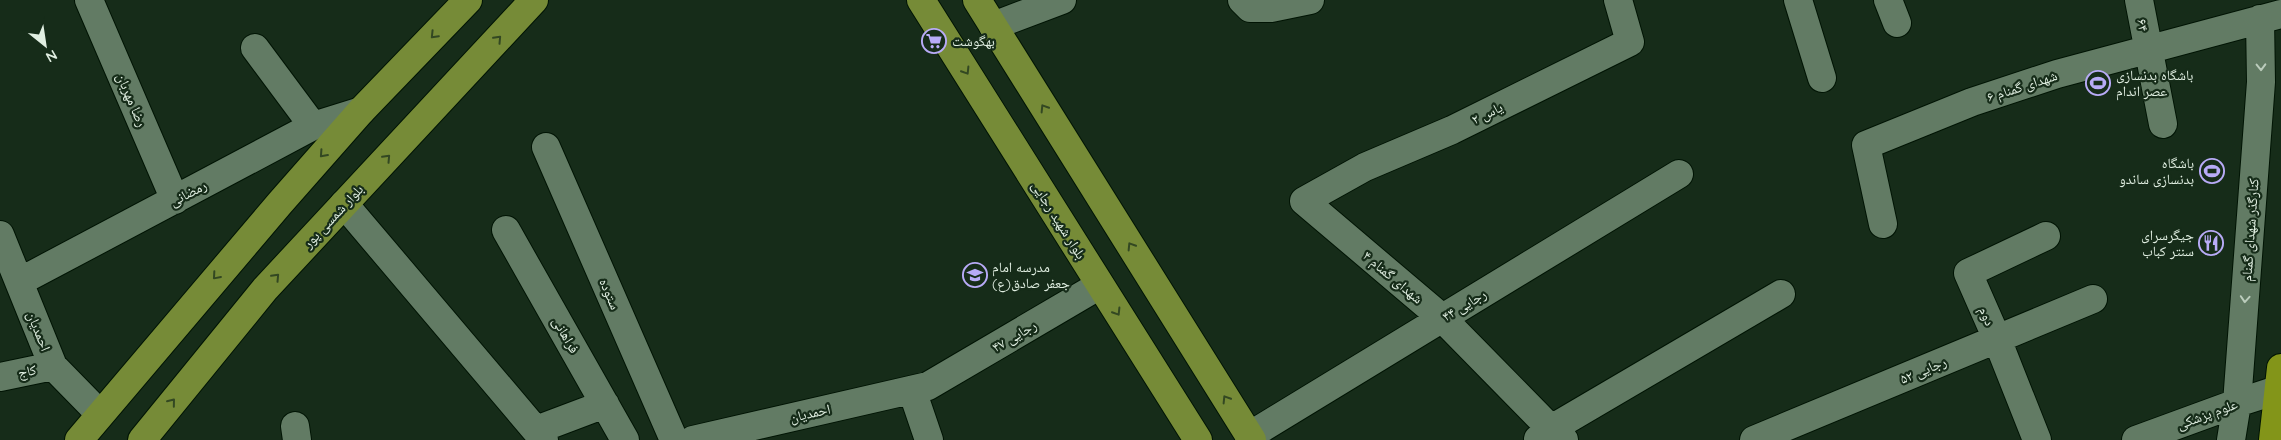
<svg xmlns="http://www.w3.org/2000/svg" width="2281" height="440" viewBox="0 0 2281 440" font-family="Quicksand,'Noto Naskh Arabic',sans-serif">
  <style>
    .lines { fill: none; stroke-linecap: round; stroke-linejoin: round }
    .minor-casing { stroke: #011404; stroke-width: 30 }
    .major-casing { stroke: #011404; stroke-width: 30 }
    .highway-casing { stroke: #011404; stroke-width: 30 }
    .minor { stroke: #627b64; stroke-width: 28 }
    .major { stroke: #768b37; stroke-width: 28 }
    .highway { stroke: #839519; stroke-width: 28 }
    .oneway { stroke: #334822 }
    .oneway2 { stroke: #bbccbc }
    .labels { text-anchor: middle; dominant-baseline: central; stroke-width: 4.5; stroke-linejoin: round; paint-order: stroke }
    .street-label { font-size: 14px; fill: #e1efe2; stroke: #162c19 }
    .poi-label { font-size: 14px; fill: #e1efe2; stroke: #162c19; text-anchor: start }
  </style>
  <rect width="100%" height="100%" fill="#162c19"/>
  <g class="lines">
    <defs>
      <path id="minor" d="M89 0 175 200
        M1242 0 1250 8H1271L1310 0
        M1798 0 1822 78
        M1888 0 1897 23
        M2139 0 2163 124
        M993 26 1062 0
        M255 48 313 126
        M546 147 674 440
        M344 204 544 440
        M1883 224 1866 145 1972 102 2057 74 2281 14
        M506 230 625 440
        M0 235 53 366 100 414
        M19 282 313 126 361 111
        M0 377 53 366
        M912 390 929 440
        M295 426 297 440
        M536 430 605 404
        M1249 436 1679 174
        M1538 439 1551 429 1781 294
        M693 440 928 386 1100 285
        M1564 440 1551 429 1442 318 1304 201 1365 167 1452 130 1630 42 1618 0
        M1754 440 2093 299
        M2037 440 1997 339 1968 273 2046 236
        M2136 440 2237 403 2280 389
        M2231 440 2237 403 2261 82 2260 19"/>
      <path id="major" d="M921 0 1198 440
        M977 0 1252 440
        M79 440 280 203 361 111 468 0
        M142 440 265 289 534 0"/>
      <path id="highway" d="M2273 440 2281 368"/>
    </defs>
    <use href="#minor" class="minor-casing"/>
    <use href="#major" class="major-casing"/>
    <use href="#highway" class="highway-casing"/>
    <use href="#minor" class="minor"/>
    <use href="#major" class="major"/>
    <use href="#highway" class="highway"/>
  </g>
  <defs><path id="oneway-chevron" d="M-2-3.5L2.5 0L-2 3.5" fill="none" stroke-width="1.6" stroke-linecap="round" stroke-linejoin="round" transform="scale(1.25)"/></defs>
  <g class="oneway">
    <use href="#oneway-chevron" transform="translate(434 35) rotate(134)"/>
    <use href="#oneway-chevron" transform="translate(498 39) rotate(-47)"/>
    <use href="#oneway-chevron" transform="translate(966 71) rotate(58)"/>
    <use href="#oneway-chevron" transform="translate(1044 108) rotate(-122)"/>
    <use href="#oneway-chevron" transform="translate(323 154) rotate(132)"/>
    <use href="#oneway-chevron" transform="translate(387 158) rotate(-47)"/>
    <use href="#oneway-chevron" transform="translate(1131 246) rotate(-122)"/>
    <use href="#oneway-chevron" transform="translate(216 276) rotate(131)"/>
    <use href="#oneway-chevron" transform="translate(276 277) rotate(-47)"/>
    <use href="#oneway-chevron" transform="translate(1117 312) rotate(58)"/>
    <use href="#oneway-chevron" transform="translate(1226 399) rotate(-122)"/>
    <use href="#oneway-chevron" transform="translate(172 402) rotate(-51)"/>
  </g>
  <g class="oneway2">
    <use href="#oneway-chevron" transform="translate(2261 67) rotate(89)"/>
    <use href="#oneway-chevron" transform="translate(2245 299) rotate(94)"/>
  </g>
  <defs>
    <symbol id="supermarket-ring" viewBox="-11 -11 22 22"><circle r="9.5" fill="#162c19" stroke="#b8abf7" stroke-width="1.5"/><path d="M-6-5.5h2.5l.6 2H6L4.5 2H-2.5L-4.4-4H-6ZM-1.5 3.2a1.3 1.3 0 1 0 .1 0ZM3 3.2a1.3 1.3 0 1 0 .1 0Z" fill="#b8abf7"/></symbol>
    <symbol id="stadium-ring" viewBox="-11 -11 22 22"><circle r="9.5" fill="#162c19" stroke="#b8abf7" stroke-width="1.5"/><path d="M0-5a6.5 5 0 1 0 0 10a6.5 5 0 1 0 0-10ZM-3.5-1.8h7v3.6h-7Z" fill="#b8abf7"/></symbol>
    <symbol id="restaurant-ring" viewBox="-11 -11 22 22"><circle r="9.5" fill="#162c19" stroke="#b8abf7" stroke-width="1.5"/><path d="M-5-6h1v4h1v-4h1v4h1v-4h1v5L-1.5 .5V6h-2V.5L-5-1ZM5-6V6H3V1.5H1.5Q1.5-4 5-6Z" fill="#b8abf7"/></symbol>
    <symbol id="school-ring" viewBox="-11 -11 22 22"><circle r="9.5" fill="#162c19" stroke="#b8abf7" stroke-width="1.5"/><path d="M0-5L7-2L0 1L-7-2ZM-4 1L0 2.5L4 1V4Q0 6-4 4Z" fill="#b8abf7"/></symbol>
  </defs>
  <g fill-rule="evenodd">
    <use href="#supermarket-ring" x="920" y="27" width="28" height="28"/>
    <use href="#stadium-ring" x="2084" y="69" width="28" height="28"/>
    <use href="#stadium-ring" x="2198" y="157" width="28" height="28"/>
    <use href="#restaurant-ring" x="2197" y="229" width="28" height="28"/>
    <use href="#school-ring" x="961" y="261" width="28" height="28"/>
  </g>
  <g class="labels">
    <g class="street-label">
      <text transform="translate(2143 25) rotate(79)">۶۴</text>
      <text transform="translate(2022 86) rotate(-18)">شهدای گمنام ۶</text>
      <text transform="translate(132 100) rotate(67)">رضا مهربان</text>
      <text transform="translate(1487 113) rotate(-26)">یاس ۲</text>
      <text transform="translate(188 193) rotate(-28)">رمضانی</text>
      <text transform="translate(333 216) rotate(-47)">بلوار شمسی پور</text>
      <text transform="translate(1059 220) rotate(58)">بلوار شهید رجایی</text>
      <text transform="translate(2250 230) rotate(-86)">کنارگذر شهدای گمنام</text>
      <text transform="translate(1393 277) rotate(40)">شهدای گمنام ۴</text>
      <text transform="translate(610 294) rotate(67)">ستوده</text>
      <text transform="translate(1464 305) rotate(-31)">رجایی ۴۴</text>
      <text transform="translate(1987 316) rotate(66)">دوم</text>
      <text transform="translate(39 331) rotate(68)">احمدیان</text>
      <text transform="translate(566 335) rotate(60)">فراهانی</text>
      <text transform="translate(1014 336) rotate(-30)">رجایی ۴۷</text>
      <text transform="translate(1923 370) rotate(-23)">رجایی ۵۲</text>
      <text transform="translate(27 371) rotate(-11)">کاج</text>
      <text transform="translate(810 413) rotate(-13)">احمدیان</text>
      <text transform="translate(2207 414) rotate(-20)">علوم پزشکی</text>
    </g>
    <g class="poi-label">
      <text x="952" y="41">بهگوشت</text>
      <text x="2116" y="75">باشگاه بدنسازی<tspan x="2116" dy="16">عصر اندام</tspan></text>
      <text x="2194" y="163" text-anchor="end">باشگاه<tspan x="2194" dy="16">بدنسازی ساندو</tspan></text>
      <text x="2194" y="235" text-anchor="end">جیگرسرای<tspan x="2194" dy="16">سنتر کباب</tspan></text>
      <text x="992" y="267">مدرسه امام<tspan x="992" dy="16">جعفر صادق(ع)</tspan></text>
    </g>
  </g>
  <g transform="translate(45 45) rotate(150)" stroke="#162c19" stroke-width="4" paint-order="stroke">
  <path d="M0-4L9 19L0 12L-9 19Z" fill="#e1efe2"/>
  <text y="-8" font-size="14" font-weight="bold" text-anchor="middle" fill="#e1efe2">N</text>
  </g>
</svg>
